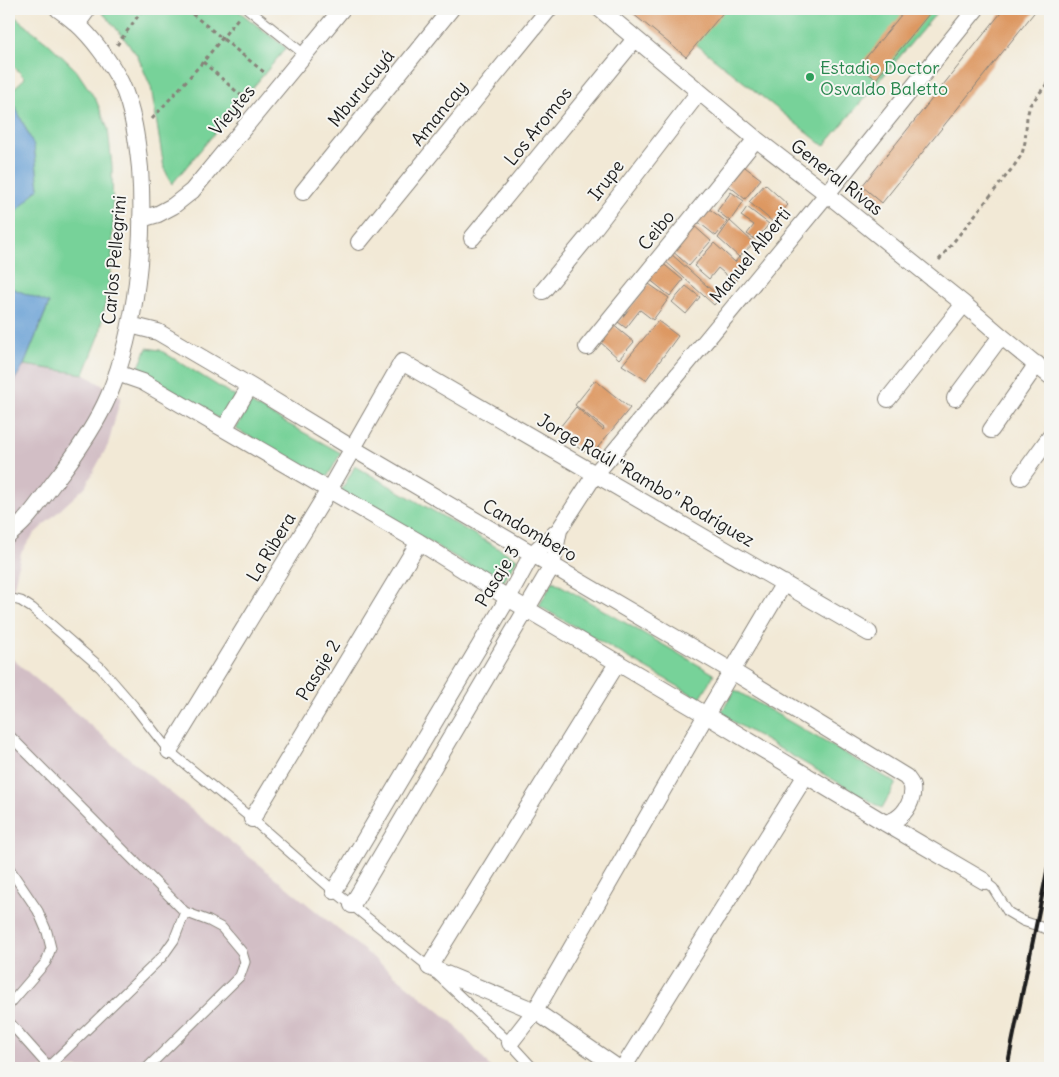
<svg xmlns="http://www.w3.org/2000/svg" width="1059" height="1077" viewBox="0 0 1059 1077" font-family="Delius,sans-serif">
  <style>
    .industrial { fill: #d2bec5 }
    .green { fill: #77d299; stroke: #4a775a }
    .water { fill: #659ed4; stroke: #405d78 }
    .building { fill: #dd9862 }
    .lines { fill: none; stroke-linecap: round; stroke-linejoin: round }
    .service-casing { stroke: #878279; stroke-width: 11 }
    .minor-casing { stroke: #878279; stroke-width: 18 }
    .path { stroke: #878279; stroke-width: 3; stroke-dasharray: 4 4; stroke-linecap: butt }
    .service { stroke: #fff; stroke-width: 9 }
    .minor { stroke: #fff; stroke-width: 16 }
    .rail { stroke: #1c1c1c; stroke-width: 4 }
    .leisure-dot { fill: #2e9e5b; stroke: #f6f6f2; stroke-width: 2 }
    .labels { text-anchor: middle; dominant-baseline: central; stroke-width: 4; stroke-linejoin: round; paint-order: stroke }
    .leisure-label { font-size: 18px; fill: #27864d; stroke: #f6f6f2; text-anchor: start }
    .street-label { font-size: 18px; fill: #1c1c1c; stroke: #f6f6f2 }
  </style>
  <rect width="100%" height="100%" fill="#f6f6f2"/>
  <filter id="ink" filterUnits="userSpaceOnUse"><feTurbulence type="fractalNoise" baseFrequency=".02" numOctaves="2"/><feDisplacementMap in="SourceGraphic" scale="10" xChannelSelector="R" yChannelSelector="G"/><feConvolveMatrix kernelMatrix="1 2 1 2 8 2 1 2 1" color-interpolation-filters="sRGB"/></filter>
  <filter id="wash" filterUnits="userSpaceOnUse"><feTurbulence type="fractalNoise" baseFrequency=".0096" numOctaves="4" result="noise"/><feDisplacementMap in="SourceGraphic" scale="20" xChannelSelector="R" yChannelSelector="G"/><feGaussianBlur stdDeviation="1.12" result="paint"/><feColorMatrix in="noise" values="0 0 0 0 0 0 0 0 0 0 0 0 0 0 0 0 0 1.4 0 .05"/><feComposite in="paint" operator="in"/></filter>
  <g filter="url(#wash)">
    <rect width="100%" height="100%" fill="#f2e9d6"/>
    <path class="industrial" d="M24 365 84 374 121 397 108 445 85 487 34 534 21 553 9 610V389Z
      M9 656 149 775 452 1022 491 1068H9Z"/>
    <path class="green" d="M102 9H236L286 48 172 184 164 168 151 87 137 55 115 27 101 11Z
      M652 9H940L824 146Z
      M9 12 48 43 76 70 96 100 108 129 112 166 113 223 112 263 100 334 84 374 24 365 49 304 9 287V219L39 187 34 146 9 93 25 78 9 62Z
      M147 348 160 350 236 397 222 421 138 369Z
      M250 403 341 453 326 479 236 429Z
      M355 466 517 559 502 584 341 491Z
      M553 581 714 674 700 699 539 606Z
      M735 690 896 783 882 808 720 714Z"/>
    <path class="water" d="M9 93 34 146 39 188 9 219Z
      M9 287 49 303 24 365 9 389Z"/>
    <g id="blocks">
      <path class="building" d="M627 9H726L686 57Z
        M906 9H933L876 79 859 66Z
        M1004 9H1037L882 203 862 186Z
        M738 162 761 179 745 199 723 181Z
        M765 184 788 205 773 222 749 202Z
        M731 192 744 201 730 221 717 211Z
        M747 207 769 224 756 240 747 234 754 225 741 216Z
        M708 208 727 222 716 236 697 221Z
        M730 221 754 243 739 257 718 238Z
        M692 224 711 241 689 266 670 249Z
        M714 243 735 262 739 257 744 262 732 275 737 280 714 305 664 260 670 253 716 294 730 278 718 268 709 279 694 266Z
        M661 262 683 280 670 296 648 278Z
        M649 284 669 298 653 320 640 310 626 328 618 322Z
        M686 286 700 297 686 314 672 302Z
        M658 321 678 336 646 380 622 365Z
        M612 324 634 342 619 359 598 340Z
        M595 380 630 408 594 452 588 447 584 452 571 442 574 438 560 427 576 407 603 430 604 428 575 405Z"/>
    </g>
  </g>
  <g filter="url(#ink)">
    <use href="#blocks" fill-opacity="0" stroke="#878279" stroke-width="1"/>
    <g class="lines">
      <defs>
        <path id="service" d="M248 9 304 54
          M9 598 21 601 32 608 100 667 133 705 169 751 252 819 334 891 429 967 510 1043 533 1068
          M9 735 185 912 209 921 222 928 242 952 245 962 240 976 147 1068
          M9 868 38 911 47 932 51 948 46 962 9 1005
          M984 881 993 888 1008 912 1023 921 1050 930
          M9 1022 50 1068
          M47 1068 162 957 174 940 185 912"/>
        <path id="minor" d="M600 9 756 139 827 194 964 304 1001 336 1050 376
          M77 24 88 9
          M303 192 451 9
          M141 219 158 214 173 206 192 191 342 9
          M472 238 635 39
          M359 242 549 9
          M543 291 586 239 699 92
          M130 325 158 332 250 386 352 448 732 671 906 777C908 780 912 784 912 787 914 799 906 813 896 819 893 821 888 822 885 823
          M587 347 756 139
          M117 373 143 382 419 542 508 598 706 715 885 823 984 881
          M955 398 1001 336
          M888 399 964 304
          M224 429 250 386
          M991 430 1037 364
          M1021 477 1050 437
          M9 535C14 530 20 526 25 520 36 508 45 494 55 481 76 454 96 426 109 395 137 327 145 240 140 168 137 140 133 109 121 83 112 64 92 37 76 23 70 18 64 13 58 9
          M618 662 429 967 535 1011 618 1068
          M169 751 329 490 402 362 869 633
          M252 819 419 542
          M334 891 508 598 532 554 559 530 596 473 609 458 827 194 976 9
          M352 905 552 566 559 530
          M510 1043 535 1011 706 715 784 583
          M623 1068 806 775"/>
      </defs>
      <use href="#service" class="service-casing"/>
      <use href="#minor" class="minor-casing"/>
      <path class="path" d="M186 9 265 73
        M117 45 143 9
        M203 62 245 99
        M152 119 203 62 239 17
        M939 260 1014 166 1022 154 1025 142 1027 117 1030 105 1050 80"/>
      <use href="#service" class="service"/>
      <use href="#minor" class="minor"/>
      <path class="rail" d="M1007 1068 1050 857"/>
    </g>
  </g>
  <circle class="leisure-dot" cx="810" cy="77" r="5"/>
  <g class="labels">
    <g class="leisure-label">
      <text x="820" y="67">Estadio Doctor<tspan x="820" dy="21">Osvaldo Baletto</tspan></text>
    </g>
    <g class="street-label">
      <text transform="translate(361 88) rotate(-51)">Mburucuyá</text>
      <text transform="translate(232 110) rotate(-50)">Vieytes</text>
      <text transform="translate(439 113) rotate(-51)">Amancay</text>
      <text transform="translate(538 126) rotate(-51)">Los Aromos</text>
      <text transform="translate(837 177) rotate(38)">General Rivas</text>
      <text transform="translate(606 180) rotate(-53)">Irupe</text>
      <text transform="translate(656 230) rotate(-51)">Ceibo</text>
      <text transform="translate(750 255) rotate(-51)">Manuel Alberti</text>
      <text transform="translate(114 260) rotate(-85)">Carlos Pellegrini</text>
      <text transform="translate(646 480) rotate(30)">Jorge Raúl "Rambo" Rodríguez</text>
      <text transform="translate(530 530) rotate(30)">Candombero</text>
      <text transform="translate(271 547) rotate(-59)">La Ribera</text>
      <text transform="translate(497 576) rotate(-59)">Pasaje 3</text>
      <text transform="translate(318 670) rotate(-59)">Pasaje 2</text>
    </g>
  </g>
  <rect width="1059" height="1077" fill="none" stroke="#f6f6f2" stroke-width="30"/>
</svg>
